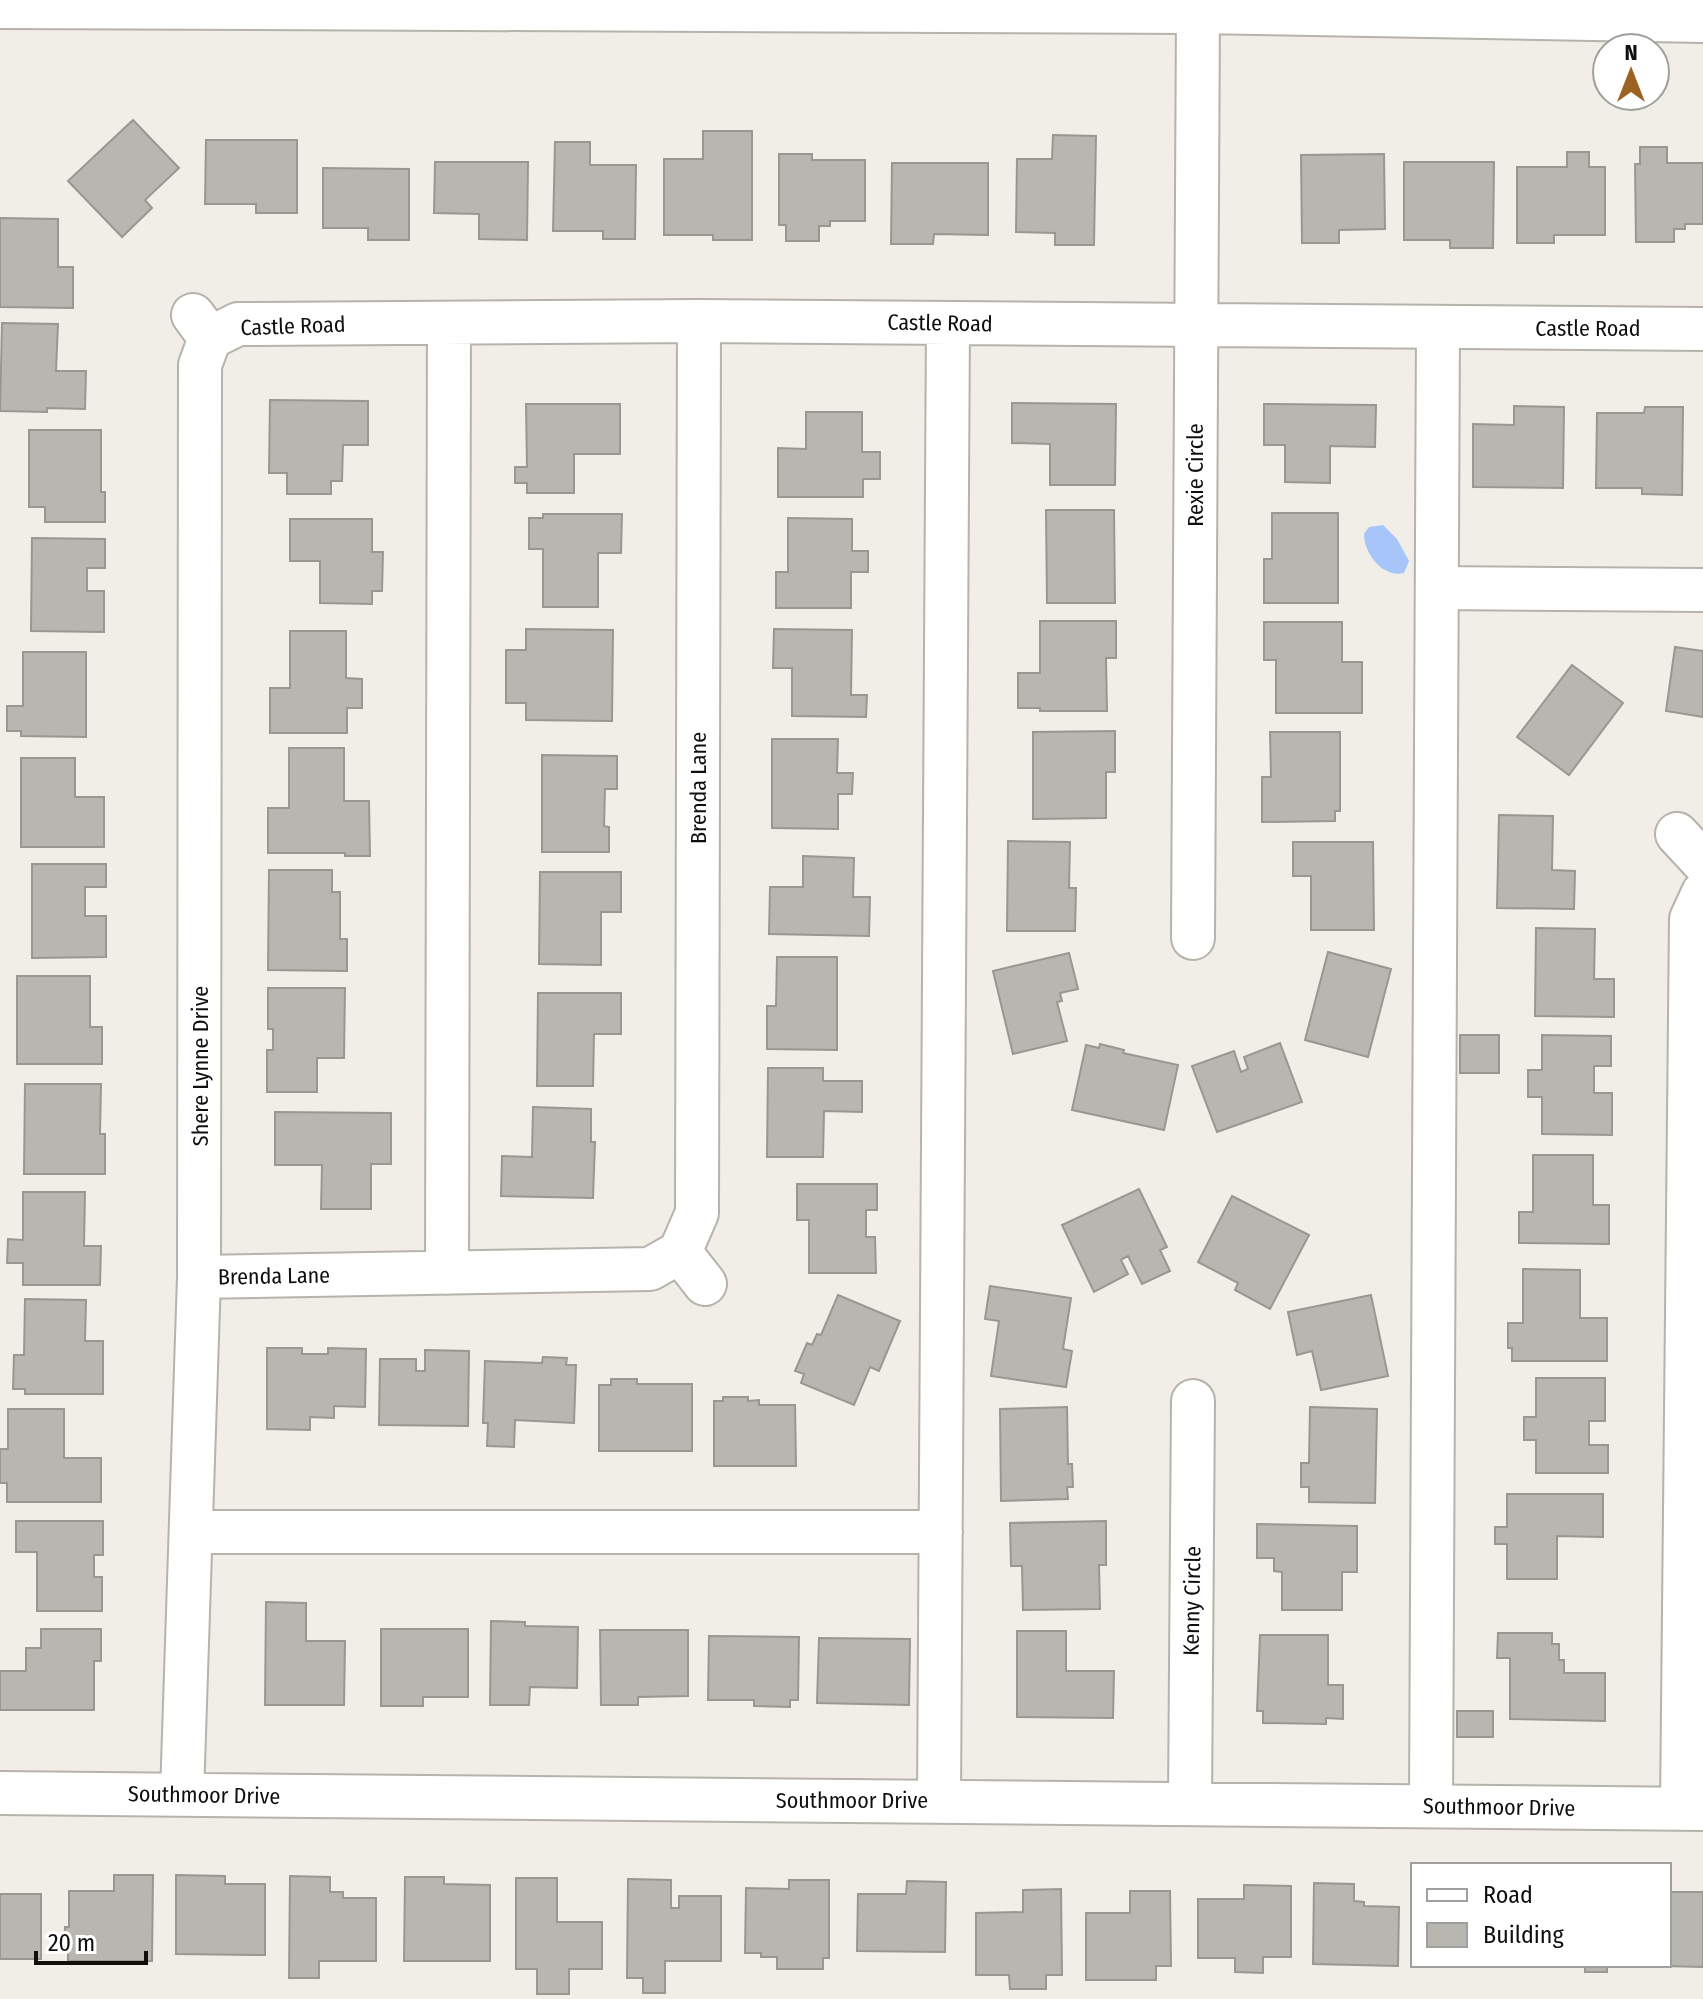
<svg xmlns="http://www.w3.org/2000/svg" width="1703" height="1999" viewBox="0 0 1703 1999" font-family="'Fira Sans Condensed',sans-serif">
  <style>
    .water { fill: #a7c5f8 }
    .building { fill: #b8b6b0; stroke: #989790; stroke-width: 2 }
    .lines { fill: none; stroke-linecap: round; stroke-linejoin: round }
    .minor-casing { stroke: #b5b3ac; stroke-width: 46 }
    .minor { stroke: #fff; stroke-width: 42 }
    .labels { text-anchor: middle; dominant-baseline: central; stroke-width: 6; stroke-linejoin: round; paint-order: stroke }
    .street-label { font-size: 22px; fill: #100f0d; stroke: #fff }
  </style>
  <rect width="100%" height="100%" fill="#f0eee7"/>
  <path class="water" d="M1383 525 1397 539 1409 561 1404 573C1383 578 1364 554 1364 534L1369 527Z"/>
  <path class="building" d="M133 120 179 168 145 200 152 208 122 237 68 181Z
    M703 131H752V240H713V235H664V159H703Z
    M1053 135 1096 136 1094 245H1055V233L1016 232 1017 159H1052Z
    M206 140H297V213H256V204H205Z
    M555 142H590V165H636L635 239H603V231H553Z
    M1640 147H1667V163H1703V224H1685V229H1674V242H1636L1635 164H1640Z
    M1567 152H1589V167H1605V235H1554V243H1517V167H1567Z
    M779 154H812V160H865V221H830V226H819V241H786V225H779Z
    M1384 154 1385 229 1339 230V243H1302L1301 155Z
    M435 162H528L527 240 479 239V214L434 213Z
    M1404 162H1494L1493 248H1450V240H1404Z
    M892 163H988V235L934 234 933 244H891Z
    M323 168 409 169V240H368V228H323Z
    M0 218 58 219V267H73V308L0 307Z
    M2 323 58 324 56 371H86L85 409 47 408V412L0 411Z
    M270 400 368 401V445H343L342 481H331V494H287V473H269Z
    M1012 403 1116 404 1115 485H1050V444L1012 443Z
    M526 404H620V454H574V493H527V483H515V467H527Z
    M1264 404 1376 405 1375 447 1330 446V483L1285 482V445H1264Z
    M1514 406 1564 407 1563 488 1473 487V424L1514 425Z
    M1645 407H1683L1682 495 1642 494V488H1596L1597 413H1644Z
    M806 412H862V452H880V479H863V497H778V448L806 449Z
    M29 430H101V492H105V522H45V507H29Z
    M1046 510H1114L1115 603H1047Z
    M1272 513H1338V603H1264V559H1272Z
    M543 514H622L621 553H598V607H543V549H529V518H543Z
    M788 518 852 519V551H868V572H851V608H776V572H788Z
    M290 519H372V552H383L382 591H372V604L320 603V561H290Z
    M32 538 105 539V568H87V591H104V632L31 631Z
    M1040 621H1116V658H1106L1107 711H1040V708H1018V673H1040Z
    M1264 622H1342V662H1362V713H1276V660H1264Z
    M526 629 613 630 612 721 526 720V703H506V650H526Z
    M774 629 852 630 851 695H867L866 717 792 716V668H773Z
    M290 631H346V678L362 679V708H347V733H270V688H290Z
    M1675 647 1703 651V717L1666 711Z
    M23 652H86V737L21 736V731H7V706H23Z
    M1572 665 1623 703 1569 775 1517 737Z
    M1115 731V772H1106V818L1033 819V732Z
    M1270 732H1340V811H1335V821L1262 822V777H1271Z
    M772 739H838L837 773H853L852 794H838V829L772 828Z
    M289 748H344V801H369L370 856H345V853H268V808H289Z
    M542 755 617 756V789H605L604 826 609 827V852H542Z
    M21 758H75V797H104V847H21Z
    M1499 815 1553 816 1552 870 1575 871 1574 909 1497 908Z
    M1008 841 1070 842 1069 888H1076L1075 931H1007Z
    M1293 842H1373L1374 930H1311V876H1293Z
    M803 856 854 858 853 897H870L869 936 769 934 770 887H803Z
    M32 864H106V887H85V916H106V957L32 958Z
    M269 870H332V892H340V939H347V971L268 970Z
    M540 872H621V912H601V965L539 964Z
    M1536 928 1595 929 1594 979H1614V1017L1535 1016Z
    M1328 952 1391 969 1368 1057 1305 1040Z
    M1069 953 1078 989 1060 993 1062 1001 1057 1002 1067 1041 1013 1054 993 971Z
    M777 957H837V1050L767 1049V1006H776Z
    M17 976H90V1027H102V1064H17Z
    M268 988H345L344 1058H317V1092H267V1050H273V1029H268Z
    M538 993H621V1034H594L593 1086H537Z
    M1460 1035H1499V1073H1460Z
    M1542 1035 1611 1036V1066H1594V1093H1612V1135L1542 1134V1097H1528V1070H1542Z
    M1280 1043 1302 1102 1217 1132 1192 1066 1234 1051 1241 1072 1248 1069 1244 1057Z
    M1100 1044 1124 1050 1123 1053 1178 1065 1164 1130 1072 1110 1086 1045 1099 1048Z
    M768 1068H823V1081H862V1112L824 1111 823 1157H767Z
    M25 1084H101L100 1134H105V1174H24Z
    M533 1107 591 1109V1142H595L593 1198 501 1196 502 1156 532 1157Z
    M275 1112 391 1113V1164H371V1209H321L322 1165H275Z
    M1533 1155H1593V1205H1609V1244L1519 1243V1212H1533Z
    M797 1184H877V1210H866V1237H875L876 1273H809V1220H797Z
    M1139 1189 1167 1247 1160 1250 1170 1271 1142 1284 1128 1256 1121 1260 1128 1274 1094 1292 1062 1225Z
    M23 1192H85L84 1246H101L100 1285H23V1263H7L8 1239 23 1240Z
    M1232 1196 1309 1235 1270 1309 1235 1290 1238 1283 1198 1262Z
    M1523 1269 1580 1270V1318H1607V1361H1512V1348H1508V1323H1523Z
    M990 1286 1071 1298 1063 1349 1072 1351 1066 1387 991 1376 999 1321 985 1319Z
    M838 1295 900 1321 879 1371 870 1367 854 1405 801 1383 804 1374 795 1371 807 1343 812 1345 817 1334 821 1335Z
    M1371 1295 1388 1376 1321 1390 1312 1351 1297 1355 1288 1312Z
    M25 1299 86 1300 85 1341H103V1394H25V1389H13L14 1355H24Z
    M267 1348H302V1354H328V1348L366 1349 365 1407 334 1406V1418L310 1417V1430L267 1429Z
    M425 1350 469 1351 468 1426 379 1425 380 1359H416V1371H425Z
    M543 1357 567 1358 566 1365H576L574 1423 515 1420 514 1447 487 1446 488 1423H483L485 1361 542 1363Z
    M1536 1378H1605V1421H1589V1445H1608V1473H1536V1440H1524V1417H1536Z
    M611 1379H637V1384H692V1451H599V1385H611Z
    M723 1397H748V1401L759 1400V1405H795L796 1466H714V1401H723Z
    M1067 1407 1068 1464H1072L1073 1487H1067L1068 1499 1001 1501 1000 1409Z
    M1310 1407 1377 1409 1375 1503 1309 1502V1487H1301V1463H1309Z
    M8 1409H64V1458H101V1502H7V1483H0V1449H8Z
    M1507 1494H1603V1537L1557 1536V1579H1507V1544H1495V1527H1507Z
    M16 1521H103V1555H94V1577H102V1611H37V1552H16Z
    M1106 1521V1565H1099L1100 1609 1023 1610 1022 1566H1011L1010 1523Z
    M1257 1524 1357 1526V1572H1342V1610H1282V1572L1274 1571V1558H1257Z
    M266 1602 306 1603V1641H345L344 1705H265Z
    M491 1621 525 1622V1626L578 1627 577 1688 530 1687 529 1705H490Z
    M41 1629H101V1661H94V1710H0V1671H26V1648H41Z
    M381 1629H468V1697H423V1706H381Z
    M600 1630H688V1696L638 1697V1705H601Z
    M1017 1631H1066V1671H1114L1113 1718 1017 1717Z
    M1498 1633H1552V1644H1559V1660H1564V1673H1605V1721L1510 1719V1658H1497Z
    M1260 1635H1328V1685H1343V1719L1326 1718V1724L1263 1723V1711H1257Z
    M709 1636 799 1637 798 1700H790V1707L754 1706V1700H708Z
    M819 1638 910 1639 909 1705 817 1703Z
    M1457 1711H1493V1737H1457Z
    M114 1875H153L152 1961H68V1951L64 1950 65 1927H69V1891H114Z
    M176 1875 225 1876V1884H265V1955L176 1954Z
    M290 1876 330 1877V1892H343V1898H376V1961H319V1978H289Z
    M405 1877H444V1884L490 1885V1961H404Z
    M516 1878H557V1922H602V1969H569V1994H537V1969H516Z
    M628 1879 671 1880V1908H679V1896H721V1961H665V1993H643V1978H627Z
    M789 1880H829V1958H823V1969H777V1957H761V1953H745L746 1888 789 1889Z
    M907 1881 946 1882 945 1952 857 1951 858 1894H906Z
    M1314 1883 1354 1884V1901L1364 1902V1906L1399 1907 1398 1966 1313 1964Z
    M1244 1885 1291 1886V1957H1263V1973L1235 1972V1958H1198V1899H1244Z
    M1061 1889 1062 1975H1046V1989H1010L1009 1975H976V1913L1023 1912V1890Z
    M1130 1891H1170L1171 1966H1156V1980H1086V1913H1130Z
    M1669 1892H1703V1967L1662 1966 1669 1965Z
    M0 1894H41V1959H0Z
    M1585 1965H1607V1972H1585Z"/>
  <g class="lines">
    <defs>
      <path id="minor" d="M0 7 1198 12 1703 21
        M193 315 210 338 238 324 699 321 1703 329
        M1437 588 1703 590
        M1677 834 1703 862
        M1193 938 1198 12
        M680 1252 697 1213 699 321
        M447 1273 449 323
        M199 1277 650 1269 680 1252 705 1284
        M191 1532H941
        M0 1793 1703 1809
        M182 1795 199 1277 200 365 210 338
        M939 1801 948 323
        M1190 1802 1193 1401
        M1431 1806 1438 327
        M1682 1809 1691 919 1703 893"/>
    </defs>
    <use href="#minor" class="minor-casing"/>
    <use href="#minor" class="minor"/>
  </g>
  <g class="labels">
    <g class="street-label">
      <text transform="translate(940 323) rotate(1)">Castle Road</text>
      <text transform="translate(293 326) rotate(-2)">Castle Road</text>
      <text x="1588" y="328">Castle Road</text>
      <text transform="translate(1195 475) rotate(-90)">Rexie Circle</text>
      <text transform="translate(698 788) rotate(-90)">Brenda Lane</text>
      <text transform="translate(200 1066) rotate(-90)">Shere Lynne Drive</text>
      <text transform="translate(274 1276) rotate(-1)">Brenda Lane</text>
      <text transform="translate(1192 1601) rotate(-89)">Kenny Circle</text>
      <text transform="translate(204 1795) rotate(1)">Southmoor Drive</text>
      <text x="852" y="1800">Southmoor Drive</text>
      <text transform="translate(1499 1807) rotate(1)">Southmoor Drive</text>
    </g>
  </g>
  <rect x="1411" y="1863" width="260" height="104" fill="#ffffff" stroke="#9f9f9e" stroke-width="2"/>
  <rect x="1427" y="1889" width="40" height="12" fill="#ffffff" stroke="#9f9f9e" stroke-width="2"/>
  <text x="1483" y="1903" font-size="24" fill="#100f0d">Road</text>
  <rect x="1427" y="1923" width="40" height="24" fill="#b8b6b0" stroke="#9f9f9e" stroke-width="2"/>
  <text x="1483" y="1943" font-size="24" fill="#100f0d">Building</text>
  <g transform="translate(1631 72)"><circle r="38" fill="#ffffff" stroke="#9f9f9e" stroke-width="2"/>
  <path d="M0-6L14 30L0 20L-14 30Z" fill="#9c6222"/>
  <text y="-12" font-size="22" font-weight="bold" text-anchor="middle" fill="#100f0d">N</text>
  </g>
  <path d="M36 1951v12h110v-12" fill="none" stroke="#100f0d" stroke-width="4"/>
  <text x="48" y="1951" font-size="24" fill="#100f0d" stroke="#ffffff" stroke-width="6" paint-order="stroke">20 m</text>
</svg>
